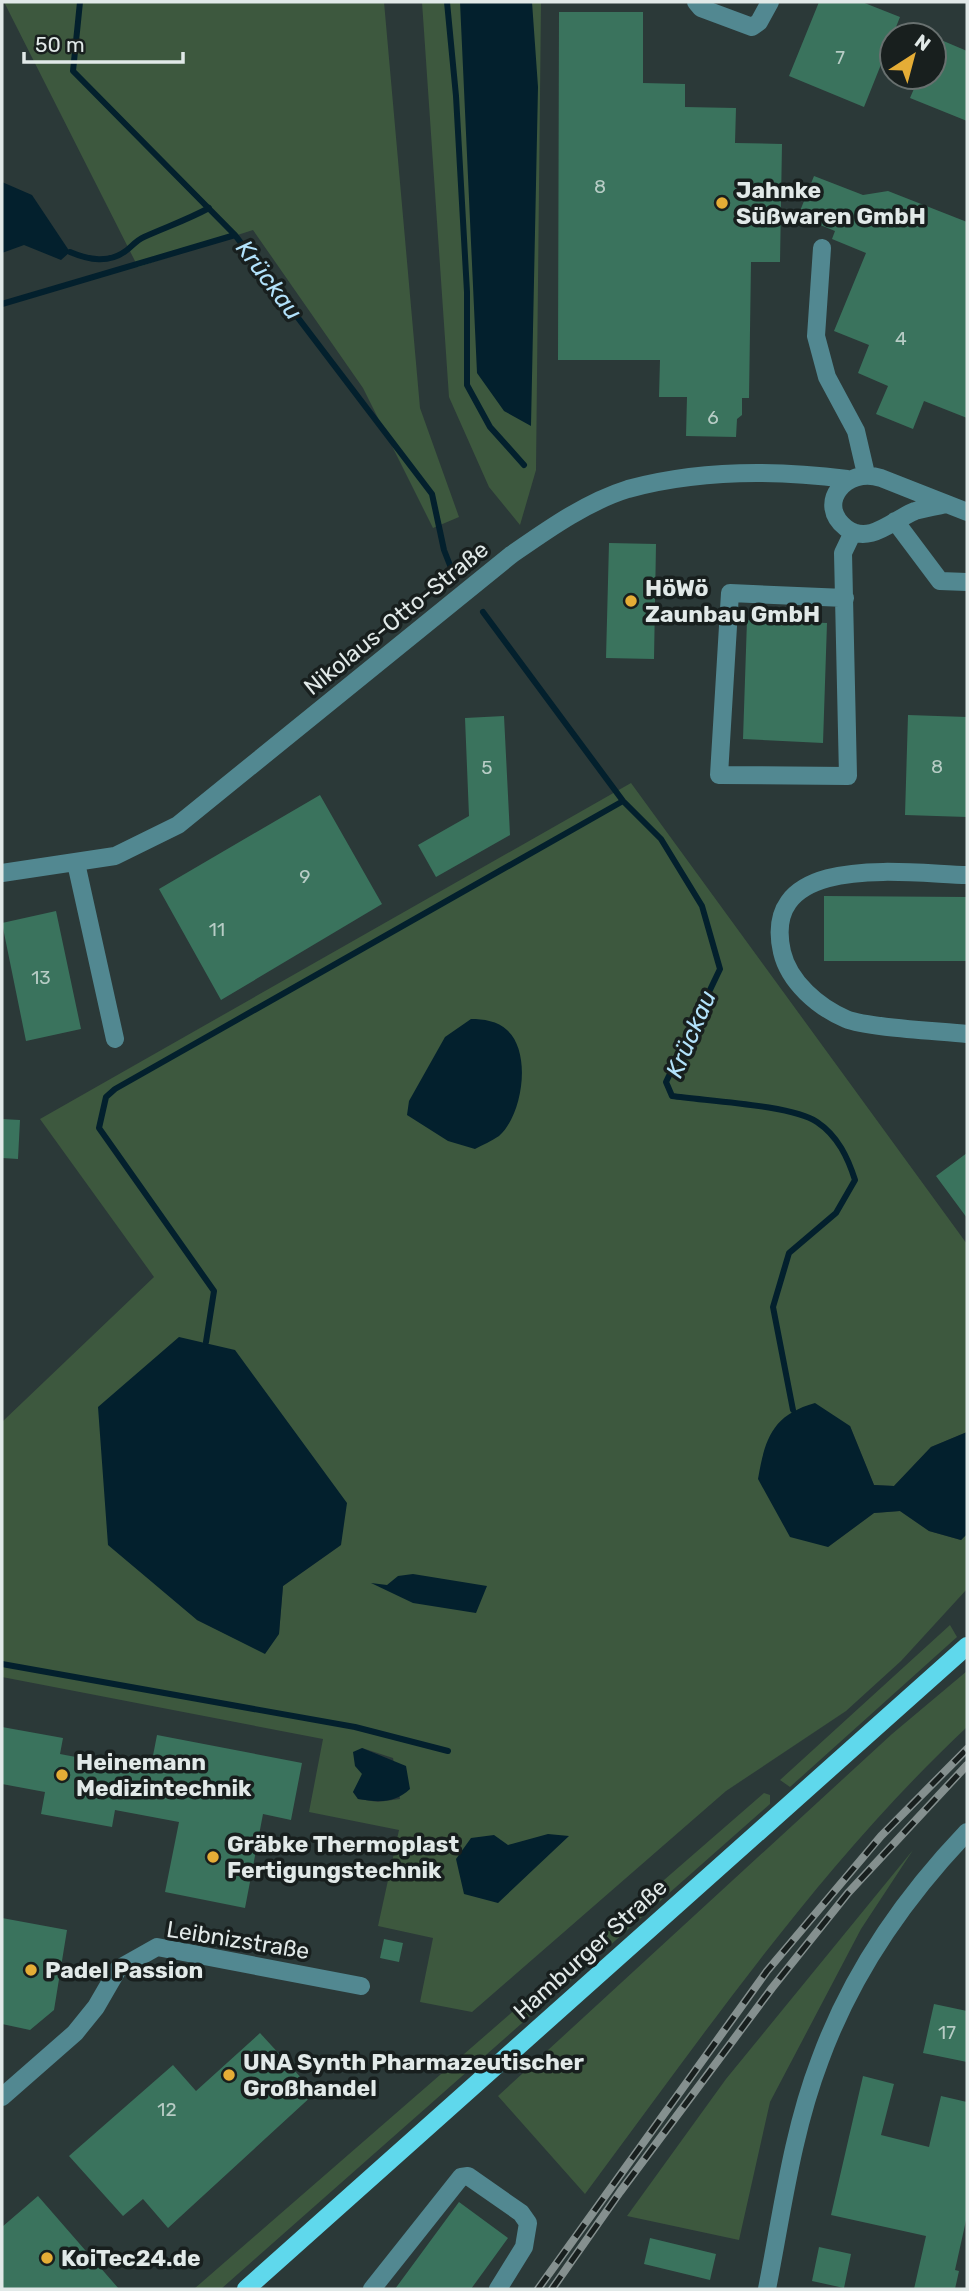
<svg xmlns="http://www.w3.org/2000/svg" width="969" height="2291" viewBox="0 0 969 2291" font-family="Rubik,sans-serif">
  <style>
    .green { fill: #3d583e; fill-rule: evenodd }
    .water { fill: #03202d }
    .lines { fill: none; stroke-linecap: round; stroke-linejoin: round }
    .stream { stroke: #03202d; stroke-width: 6 }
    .building { fill: #3a735d }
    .minor { stroke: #528891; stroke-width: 18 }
    .major { stroke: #5fd8ec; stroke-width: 18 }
    .rail-casing { stroke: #85908f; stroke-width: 8 }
    .rail { stroke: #181f1e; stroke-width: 5; stroke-dasharray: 16; stroke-linecap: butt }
    .poi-dot { fill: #e5ad36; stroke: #181f1e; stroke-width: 2.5 }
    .labels { text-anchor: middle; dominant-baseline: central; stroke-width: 7; stroke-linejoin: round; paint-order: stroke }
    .number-label { font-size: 19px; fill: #b7ccc5 }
    .poi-label { font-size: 23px; font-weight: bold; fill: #e1e9e8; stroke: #181f1e; text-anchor: start }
    .street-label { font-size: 23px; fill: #e1e9e8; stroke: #181f1e }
    .water-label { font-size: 24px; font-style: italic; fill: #b2e2fb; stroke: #181f1e }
  </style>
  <rect width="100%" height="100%" fill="#2b3938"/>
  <path class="green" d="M4 2H384L420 408 459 517 433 528 363 388 253 230 138 267Z
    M422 2H541L536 470 520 525 489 487 449 397Z
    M631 783 967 1244V1432L931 1447 894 1486 874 1485 850 1426 828 1547 874 1513 900 1511 929 1531 961 1540 967 1534V1589L901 1661 846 1711 726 1791 472 2012 420 2002 433 1938 378 1926 399 1830 309 1812 323 1739 2 1677V1422L154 1277 40 1119ZM341 1545 283 1586 279 1633 265 1653 197 1620ZM362 1748 393 1758 400 1799 378 1802 358 1799 353 1792 362 1774ZM568 1836 522 1878 508 1845Z
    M950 1625 957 1637 790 1787 780 1780Z
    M967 1671V1727C820 1865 705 2033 585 2194L498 2096 892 1734Z
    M764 1793 770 1795V1804L221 2289H194Z
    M913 1850 861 1929 770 2102 739 2240 627 2216 726 2079Z"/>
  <path class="water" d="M460 2H532L538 87 531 426 504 411 477 373Z
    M2 182 32 195 70 252 61 260 24 245 2 253Z
    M471 1019C483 1019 498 1021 507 1030 532 1052 523 1115 499 1136 492 1141 482 1145 475 1149L448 1141 407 1115 409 1101 445 1037Z
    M179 1337 235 1350 347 1503 341 1545 283 1586 279 1634 265 1654 197 1620 108 1545 98 1407Z
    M815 1403 850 1426 874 1485 894 1486 931 1447 967 1432V1534L961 1540 929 1531 900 1511 874 1513 828 1547 790 1537 758 1479C765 1439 772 1415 815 1403Z
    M413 1574 487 1586 476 1613 413 1603 371 1583 387 1585 398 1576Z
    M362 1748 406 1766 410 1789C394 1804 378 1802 358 1799L353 1792 362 1774 355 1766 353 1752Z
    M548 1834 569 1836 498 1903 464 1894 456 1859 471 1838 494 1835 508 1845Z"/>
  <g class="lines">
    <path class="stream" d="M80 2 73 71 235 235 432 494 444 550 455 578
      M447 2 456 96 467 292V385L490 427 524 465
      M70 252C89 260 109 264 127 250 132 246 137 240 144 237 166 227 187 220 209 208
      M2 304 235 235
      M483 612 623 801 661 839 702 906 720 969 666 1082 672 1096C706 1101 792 1105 817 1122 838 1136 848 1158 855 1180L836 1213 789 1253 773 1307 793 1410
      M206 1342 214 1291 99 1128 106 1097 115 1089 623 801
      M2 1664 355 1727 448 1751"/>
  </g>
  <path class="building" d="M819 2H862L900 17 864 107 789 76Z
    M559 12H643V83L685 84V107L736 108 735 143 782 144 780 262H751L749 398H742V415L737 419 736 437 686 436 687 397H659L660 360H558Z
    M934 37 967 51V121L910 98 919 77H934Z
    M814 176 863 195 888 191 967 222V418L924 401 913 429 876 414 888 386 858 373 869 345 834 331 866 253 832 239 835 231 798 216Z
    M609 543 656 544 654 659 606 658Z
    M747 620 827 623 823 743 743 739Z
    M908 715 967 717V817L905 815Z
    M504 716 510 835 436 877 418 845 469 816 465 718Z
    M320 795 382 904 221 1000 159 889Z
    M824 896 967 897V961H824Z
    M56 911 81 1029 26 1041 2 923Z
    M2 1119 20 1120 18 1159 2 1158Z
    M967 1153V1218L936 1176Z
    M2 1727 63 1738 60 1754 150 1771 157 1735 302 1763 291 1820 263 1814 245 1908 165 1892 179 1822 115 1810 112 1827 41 1814 45 1792 2 1784Z
    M2 1918 67 1930 54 2010 30 2030 2 2024Z
    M384 1939 403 1943 399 1962 380 1958Z
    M934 2004 967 2011V2062L923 2053Z
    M260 2033 315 2093 168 2228 143 2199 123 2216 69 2156 173 2065 196 2091Z
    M863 2076 894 2084 881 2135 929 2147 941 2096 967 2102V2216L955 2270 959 2271 955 2289H914L926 2236 831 2215Z
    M38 2196 119 2289H2V2227Z
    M459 2202 508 2238 471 2289H395Z
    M650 2238 716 2254 710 2280 644 2264Z
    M819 2247 851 2254 844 2288 812 2281Z"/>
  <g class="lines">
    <path class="minor" d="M696 2 701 8 752 27 759 22 770 2
      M822 248 816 336 827 377 856 431 866 474
      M947 504C937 506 925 508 915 511 894 519 869 546 846 528 815 504 846 466 881 478L967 512
      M895 521 940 581 967 582
      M845 598 730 593 719 775 848 776 843 553 853 532
      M76 863 115 1039
      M2 873 115 856 178 825 511 555C547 530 586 502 628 489 698 470 776 470 847 479
      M967 875C908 874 759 850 782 952 789 982 818 1007 846 1019 867 1028 940 1031 967 1034
      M2 2097 75 2033 96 2007 118 1969 157 1947 361 1986
      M372 2289 461 2177 468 2176 521 2213 528 2223 524 2247 498 2289
      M767 2289C782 2213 792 2133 820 2060 851 1975 905 1897 967 1832"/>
    <path class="major" d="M246 2289 967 1646"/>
    <defs>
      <path id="rail" d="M538 2289 767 1971 881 1836 967 1749
        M552 2289 620 2192 772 1988 848 1893 967 1765"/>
    </defs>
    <use href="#rail" class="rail-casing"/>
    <use href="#rail" class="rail"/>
  </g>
  <g class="poi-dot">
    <circle cx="722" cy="203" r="7"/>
    <circle cx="631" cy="601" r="7"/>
    <circle cx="62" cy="1775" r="7"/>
    <circle cx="213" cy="1857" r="7"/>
    <circle cx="31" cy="1970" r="7"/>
    <circle cx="229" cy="2075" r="7"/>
    <circle cx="47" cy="2258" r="7"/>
  </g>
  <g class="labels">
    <g class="number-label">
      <text x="840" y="57">7</text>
      <text x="600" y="186">8</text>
      <text x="901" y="338">4</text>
      <text x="713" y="417">6</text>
      <text x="937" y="766">8</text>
      <text x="487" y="767">5</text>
      <text x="305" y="876">9</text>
      <text x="217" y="929">11</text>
      <text x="41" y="977">13</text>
      <text x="947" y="2032">17</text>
      <text x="167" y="2109">12</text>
    </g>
    <g class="poi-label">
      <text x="736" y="190">Jahnke<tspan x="736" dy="26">Süßwaren GmbH</tspan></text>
      <text x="645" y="588">HöWö<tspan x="645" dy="26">Zaunbau GmbH</tspan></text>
      <text x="76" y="1762">Heinemann<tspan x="76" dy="26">Medizintechnik</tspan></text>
      <text x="227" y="1844">Gräbke Thermoplast<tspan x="227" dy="26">Fertigungstechnik</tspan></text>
      <text x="45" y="1970">Padel Passion</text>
      <text x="243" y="2062">UNA Synth Pharmazeutischer<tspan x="243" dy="26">Großhandel</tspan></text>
      <text x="61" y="2258">KoiTec24.de</text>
    </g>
    <g class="street-label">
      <text transform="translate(396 618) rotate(-39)">Nikolaus-Otto-Straße</text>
      <text transform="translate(238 1940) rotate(9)">Leibnizstraße</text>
      <text transform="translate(590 1949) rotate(-42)">Hamburger Straße</text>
    </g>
    <g class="water-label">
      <text transform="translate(269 280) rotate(53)">Krückau</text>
      <text transform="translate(691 1034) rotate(-67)">Krückau</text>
    </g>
  </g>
  <rect width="969" height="2291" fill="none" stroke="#e1e9e8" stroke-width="7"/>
  <g transform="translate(913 56) rotate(36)"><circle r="33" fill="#181f1e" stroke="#68706f" stroke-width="2"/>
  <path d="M0-5L12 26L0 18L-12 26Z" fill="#e5ad36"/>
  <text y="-10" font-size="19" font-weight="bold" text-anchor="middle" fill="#e1e9e8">N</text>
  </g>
  <path d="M24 52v10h159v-10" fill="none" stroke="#e1e9e8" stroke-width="3.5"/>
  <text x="35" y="52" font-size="21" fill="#e1e9e8" stroke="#181f1e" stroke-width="5" paint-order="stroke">50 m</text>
</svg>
